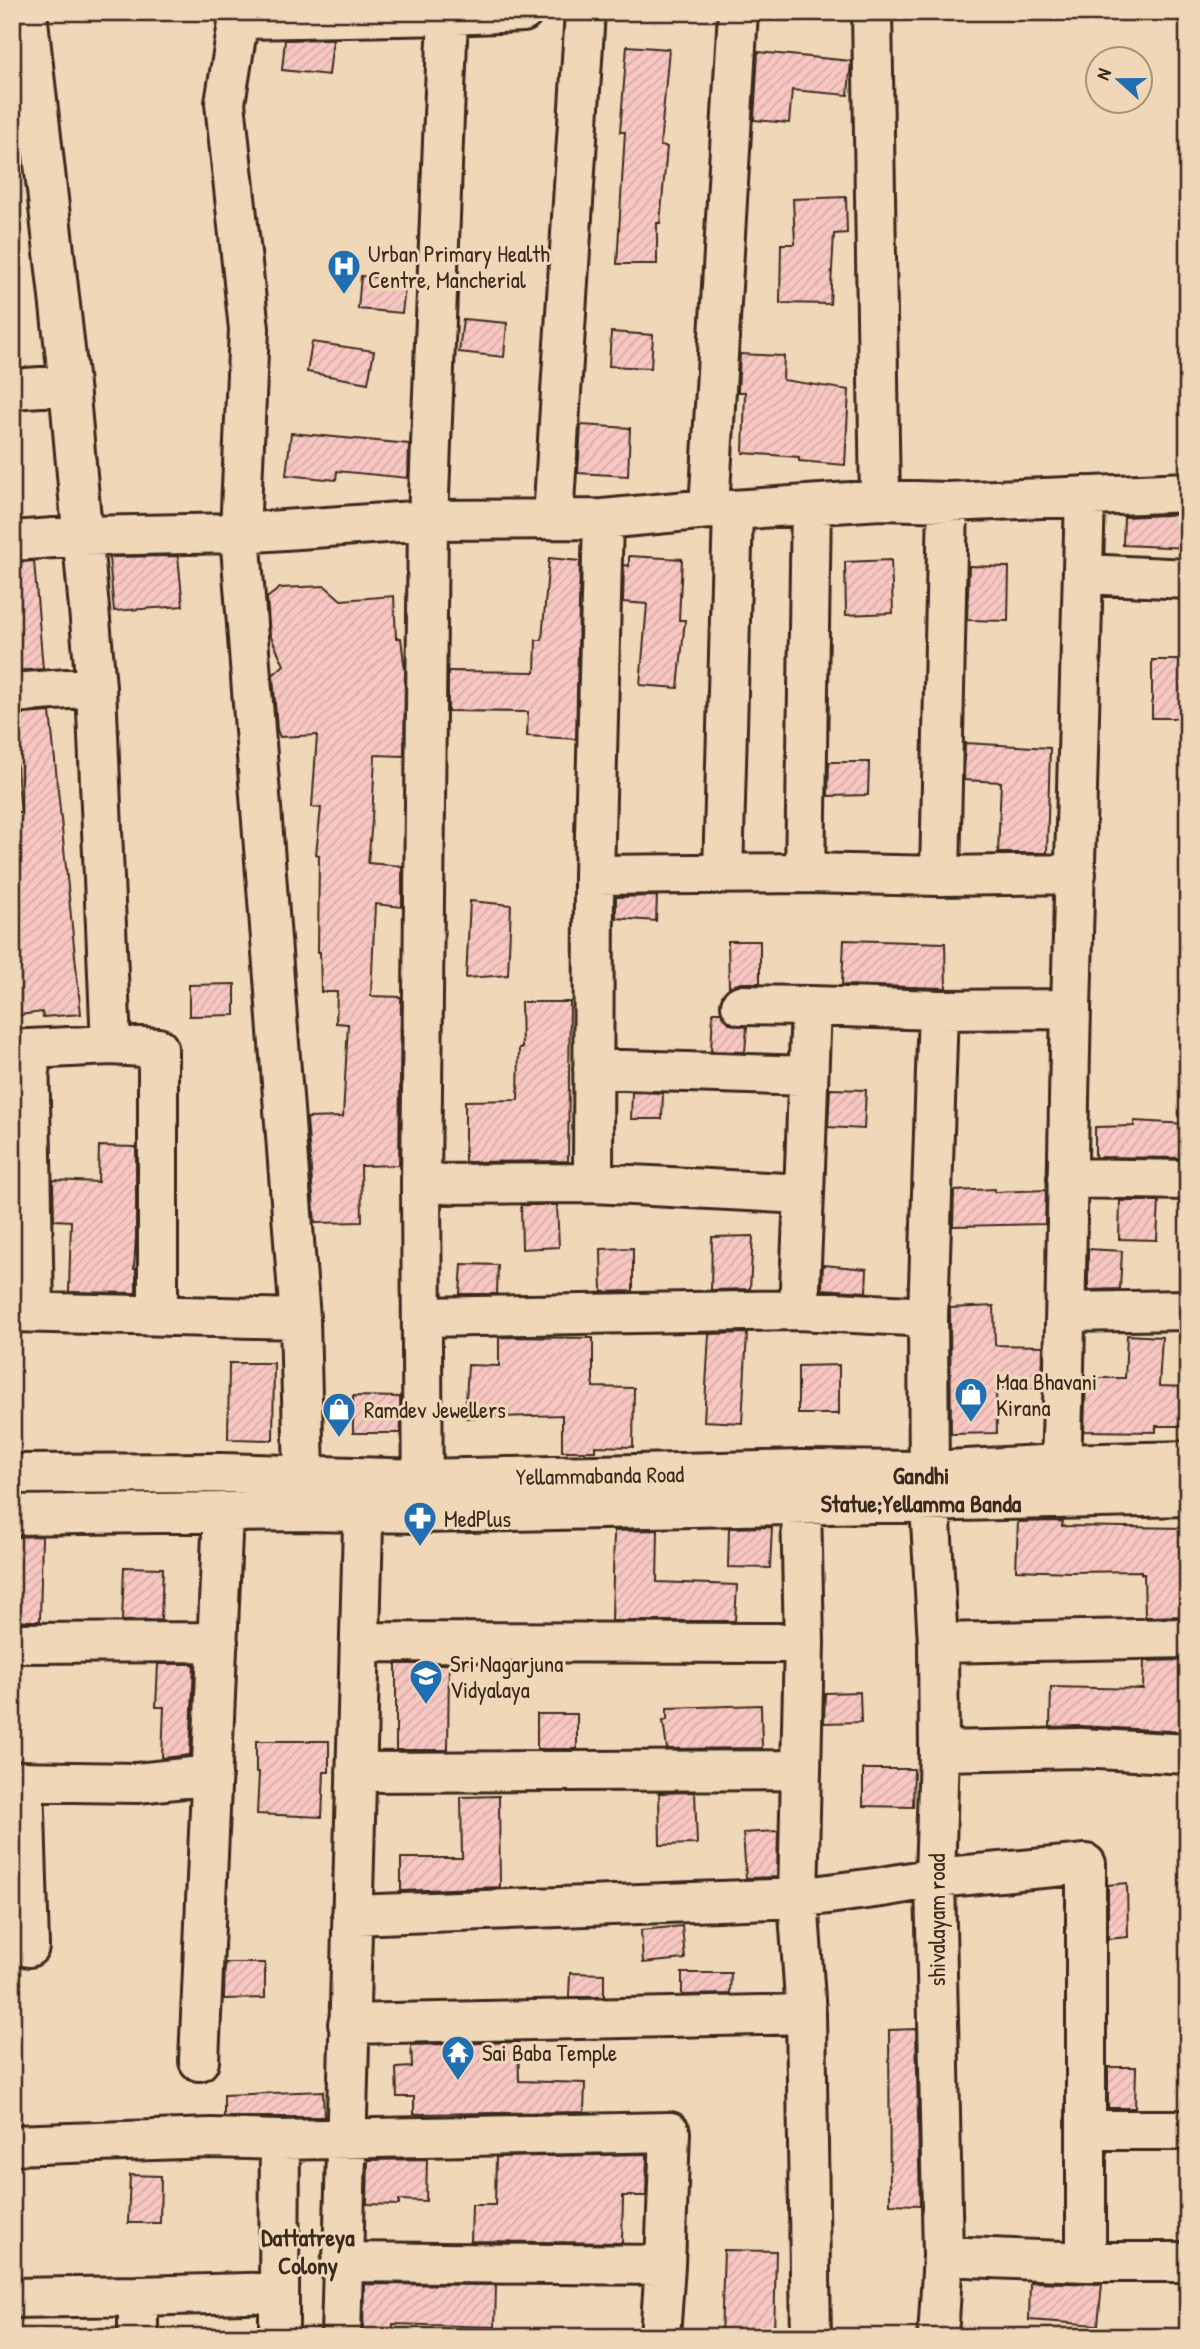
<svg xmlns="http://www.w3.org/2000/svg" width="1200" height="2349" viewBox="0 0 1200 2349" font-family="'Patrick Hand',sans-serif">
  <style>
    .building { fill: url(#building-hatch); stroke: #3b2a1e; stroke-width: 2 }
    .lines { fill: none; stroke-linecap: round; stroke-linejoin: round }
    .street-casing { stroke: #3b2a1e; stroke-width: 44 }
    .street { stroke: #f0d7b8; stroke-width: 38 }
    .labels { text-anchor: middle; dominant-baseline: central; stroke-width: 6; stroke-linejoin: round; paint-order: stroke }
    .poi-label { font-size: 23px; fill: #3b2a1e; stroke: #f0d7b8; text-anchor: start }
    .street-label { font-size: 23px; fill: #3b2a1e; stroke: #f0d7b8 }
    .neighbourhood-label { font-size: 24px; font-weight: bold; fill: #3b2a1e; stroke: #f0d7b8 }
  </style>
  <defs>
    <pattern id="building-hatch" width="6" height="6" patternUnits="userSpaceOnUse" patternTransform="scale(1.75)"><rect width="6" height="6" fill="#f8c7c2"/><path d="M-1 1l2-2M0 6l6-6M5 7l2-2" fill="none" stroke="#d6aba6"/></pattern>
  </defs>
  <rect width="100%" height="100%" fill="#f0d7b8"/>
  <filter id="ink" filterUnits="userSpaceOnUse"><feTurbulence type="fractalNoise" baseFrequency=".0143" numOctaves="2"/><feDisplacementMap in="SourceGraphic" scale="14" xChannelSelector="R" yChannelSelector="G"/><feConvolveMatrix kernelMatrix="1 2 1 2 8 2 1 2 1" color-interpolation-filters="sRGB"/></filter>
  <g filter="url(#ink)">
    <path class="building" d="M333 39 329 75 282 70 285 40Z
      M627 46 669 49 660 146 667 147 660 223H657V264H617L625 132H620Z
      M758 52 851 61 848 95 792 90 789 123 754 120Z
      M846 197 847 233 834 234 830 304 780 303 781 244H795L793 199Z
      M361 276 406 280 402 313 358 309Z
      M463 319 507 323 504 357 459 352Z
      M611 332 653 335 651 368 609 366Z
      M312 342 374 351 368 383 307 372Z
      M740 354 784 356 783 380 849 390 845 465 799 461V457L743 453 745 392H738Z
      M581 425 630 428 628 476 578 473Z
      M291 433 409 444 408 478 337 471 336 480 286 475Z
      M1188 514V548L1123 545 1124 517Z
      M178 556 183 606 114 611 109 557Z
      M629 556 682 559 679 620H685L678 688 640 685 647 604 623 602 624 565 629 566Z
      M549 558 580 561 576 739 527 736 528 712 448 711V671L535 672 536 640H542Z
      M891 560 893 613 846 615 845 562Z
      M34 561 43 669 12 671V563Z
      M969 566 1009 567 1008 621 967 620Z
      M325 586 341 600 394 596 396 638H401L405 671 404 756 375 755 372 820 368 863 402 866V907L375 904 371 996 401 997 399 1165 361 1166 362 1222 315 1223 307 1118 343 1117 348 1024 336 1023 337 992H321L320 952H318L319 855 316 854 321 808 312 807 317 735 280 737 277 730 273 675 284 665 270 635 267 598 280 588Z
      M1152 660H1188V718H1152Z
      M50 712 81 1014 43 1017 42 1012 12 1016V812H21L12 715Z
      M965 743 1050 748 1047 853H998L1001 782 964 780Z
      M829 762H869L868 795 828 796Z
      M657 896 656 921 616 918V897Z
      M470 901 511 905 508 975 466 978Z
      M844 940 945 943 946 988 842 985Z
      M728 941H760V983H741L729 987Z
      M235 984V1015L189 1016V985Z
      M521 1002H570L568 1161 465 1162V1101L518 1100 519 1048H522Z
      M713 1012H721L730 1024 747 1027 745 1052 711 1051Z
      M830 1089 866 1090 864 1129 828 1127Z
      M632 1092 663 1093 662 1119H631Z
      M1134 1121 1187 1124 1185 1158 1095 1157V1127L1134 1126Z
      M99 1146 136 1147V1236L134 1269H136V1293L69 1292 71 1221 54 1220 53 1180 98 1182Z
      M995 1189V1192L1046 1190 1045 1224 953 1226 954 1191Z
      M1120 1201H1159L1157 1240 1119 1239Z
      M521 1205H557L559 1247 522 1249Z
      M753 1236 750 1289 711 1290 712 1237Z
      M633 1248V1291L602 1292 601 1249Z
      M1088 1249 1122 1251 1120 1289 1088 1290Z
      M462 1264 498 1265 497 1294H460Z
      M823 1265 867 1269 866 1292 822 1289Z
      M994 1306 995 1345 1043 1346 1042 1388H996L997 1433 951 1434 950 1308Z
      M747 1333 742 1423 704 1421 709 1334Z
      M1127 1335 1162 1337 1159 1386 1188 1387V1426H1156V1432L1084 1431 1086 1378H1125Z
      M499 1337 593 1338V1387L634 1388 633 1447 595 1446V1451H562V1415L465 1418 468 1365 499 1366Z
      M229 1363H274L273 1440 228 1439Z
      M839 1365V1414H798V1366Z
      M353 1396 400 1397 401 1433H353Z
      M1063 1521 1062 1526 1186 1528 1185 1616 1145 1617 1144 1574H1141V1571L1071 1572 1016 1570 1018 1522Z
      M772 1527 770 1568 728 1567 729 1528Z
      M658 1530 657 1582 737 1585 735 1621H612L614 1531Z
      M42 1536 40 1621H12V1537Z
      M124 1567 163 1568 161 1620 122 1621Z
      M1188 1660V1732L1081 1726 1050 1727 1051 1687 1143 1689 1144 1661Z
      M158 1664H194L190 1755 162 1758 164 1707H156Z
      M396 1664H449L448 1750H396Z
      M860 1692 861 1722 824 1723 825 1693Z
      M761 1705 762 1748 667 1749 663 1721 667 1720V1708Z
      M537 1714H577V1749H537Z
      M256 1741H329V1772H324L322 1817 257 1814 259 1772H256Z
      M863 1769H914L913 1807 863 1806Z
      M695 1792 697 1844 660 1845 659 1793Z
      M499 1796 500 1887 401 1891V1858H462L461 1797Z
      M778 1831 777 1877 746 1878 743 1833Z
      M1127 1883 1128 1937 1108 1939V1885Z
      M682 1926 685 1959 643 1963 641 1930Z
      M225 1963H265V1998L224 1999Z
      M570 1973 604 1974V1997H569Z
      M682 1973H731L730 1994 682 1995Z
      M916 2029 920 2205 890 2204 889 2030Z
      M518 2042 519 2081 585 2083 584 2112 414 2114V2097H397L396 2068 412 2067 411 2045Z
      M1108 2067H1136L1135 2108H1108Z
      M323 2091 324 2117H224V2095Z
      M647 2154 646 2196H623L622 2243 471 2241 472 2205H495L496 2157Z
      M427 2159 426 2201 399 2200V2205L367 2204 368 2160Z
      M130 2175 161 2176 160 2223H128Z
      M724 2250 776 2251 774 2337H721Z
      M1030 2282 1102 2284 1098 2325 1029 2320Z
      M364 2284 496 2285 495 2327 393 2324 392 2337H363Z"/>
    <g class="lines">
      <defs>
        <path id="street" d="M27 12 69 385 96 687 111 1045
          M240 12 225 103 249 329 240 533 300 1319 304 1476
          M872 12 880 500
          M240 19 448 15
          M12 389 69 385
          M709 509 738 12
          M553 519 585 12
          M12 541 82 536 240 533 428 520 448 15 523 12
          M1084 574 1188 579
          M12 693 96 687
          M805 873 811 506
          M723 874 733 510
          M594 875 805 873 940 876 1076 874
          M940 876 948 502
          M741 1005 811 1006
          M29 1049 111 1045 158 1048V1316
          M12 1050 29 1049 34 1312
          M593 1069 808 1076
          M1067 1178 1188 1180
          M593 1183 594 875 603 519
          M421 1184 593 1183 804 1194 811 1006 938 1010
          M799 1310 804 1194
          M12 1312 300 1319
          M1067 1312 1188 1310
          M423 1317 799 1310 928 1317 938 1010 1071 1009 1085 496
          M928 1317 929 1487 938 1643 939 1751 935 1878 943 2256 938 2337
          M1061 1464C1067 1312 1067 1160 1071 1009
          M12 1474 221 1473 422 1479 802 1470 929 1471 1061 1464 1188 1461
          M801 1505 804 1643 798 1898 806 2014 811 2337
          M423 1513 421 1184 428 520 603 519 709 509 733 510 880 500 948 502 1188 492
          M12 1515 303 1511 423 1513 1188 1496
          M361 1642 804 1643
          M12 1643 218 1642
          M938 1643 1188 1638
          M939 1751 1080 1748 1188 1754
          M356 1772 801 1770
          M12 1781 137 1783 212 1775
          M24 1781 29 1947
          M352 1915 798 1898 882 1887 935 1878 1086 1864V2262
          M348 2024 806 2014
          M199 2061 223 1512
          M1087 2130H1188
          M12 2145 211 2138 280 2140 670 2132 665 2265 341 2262
          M943 2256 1086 2262H1188
          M279 2292 280 2140
          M138 2296 279 2292V2337
          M12 2298 138 2296V2337
          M341 2337 364 1488
          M660 2337 665 2265"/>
      </defs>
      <use href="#street" class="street-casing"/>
      <use href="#street" class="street"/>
    </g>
  </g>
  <defs>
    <symbol id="hospital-pin" viewBox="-11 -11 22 30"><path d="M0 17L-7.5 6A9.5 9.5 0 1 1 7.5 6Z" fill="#1f6fb2" stroke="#f0d7b8"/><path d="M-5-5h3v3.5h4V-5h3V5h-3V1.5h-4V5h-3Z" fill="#fff"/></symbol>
    <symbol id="shop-pin" viewBox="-11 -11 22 30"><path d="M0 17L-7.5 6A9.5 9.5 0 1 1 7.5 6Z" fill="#1f6fb2" stroke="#f0d7b8"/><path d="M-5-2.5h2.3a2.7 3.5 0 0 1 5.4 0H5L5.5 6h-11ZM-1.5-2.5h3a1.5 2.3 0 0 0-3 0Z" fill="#fff"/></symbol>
    <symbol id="pharmacy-pin" viewBox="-11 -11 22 30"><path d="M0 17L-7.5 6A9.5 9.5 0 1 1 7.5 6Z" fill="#1f6fb2" stroke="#f0d7b8"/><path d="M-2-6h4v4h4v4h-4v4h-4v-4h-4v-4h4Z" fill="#fff"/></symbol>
    <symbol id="school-pin" viewBox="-11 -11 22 30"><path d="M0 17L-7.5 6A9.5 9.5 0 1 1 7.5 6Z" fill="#1f6fb2" stroke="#f0d7b8"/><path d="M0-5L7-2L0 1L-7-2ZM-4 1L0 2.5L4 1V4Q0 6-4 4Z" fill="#fff"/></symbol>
    <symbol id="temple-pin" viewBox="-11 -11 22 30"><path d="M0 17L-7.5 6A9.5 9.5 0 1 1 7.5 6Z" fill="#1f6fb2" stroke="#f0d7b8"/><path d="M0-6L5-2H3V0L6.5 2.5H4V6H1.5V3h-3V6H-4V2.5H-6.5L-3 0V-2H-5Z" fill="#fff"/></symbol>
  </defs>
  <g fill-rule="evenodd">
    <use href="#hospital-pin" x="325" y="247" width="38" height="52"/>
    <use href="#shop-pin" x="952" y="1375" width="38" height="52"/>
    <use href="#shop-pin" x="320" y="1390" width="38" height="52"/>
    <use href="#pharmacy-pin" x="401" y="1499" width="38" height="52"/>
    <use href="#school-pin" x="407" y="1657" width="38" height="52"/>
    <use href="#temple-pin" x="439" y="2033" width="38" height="52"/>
  </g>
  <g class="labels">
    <g class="poi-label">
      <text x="368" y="253">Urban Primary Health<tspan x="368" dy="26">Centre, Mancherial</tspan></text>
      <text x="996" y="1381">Maa Bhavani<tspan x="996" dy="26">Kirana</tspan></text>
      <text x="364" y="1409">Ramdev Jewellers</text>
      <text x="444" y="1518">MedPlus</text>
      <text x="450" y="1663">Sri Nagarjuna<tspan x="450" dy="26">Vidyalaya</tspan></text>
      <text x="482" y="2052">Sai Baba Temple</text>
    </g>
    <g class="street-label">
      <text transform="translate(600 1475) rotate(-1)">Yellammabanda Road</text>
      <text transform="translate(936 1920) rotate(-90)">shivalayam road</text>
    </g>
    <g class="neighbourhood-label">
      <text x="921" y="1475">Gandhi<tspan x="921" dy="28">Statue;Yellamma Banda</tspan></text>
      <text x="308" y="2237">Dattatreya<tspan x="308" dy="28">Colony</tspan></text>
    </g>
  </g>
  <rect width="1200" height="2349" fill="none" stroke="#f0d7b8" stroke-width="42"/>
  <rect x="21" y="21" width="1158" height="2307" fill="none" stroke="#3b2a1e" stroke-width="2.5" filter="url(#ink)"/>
  <g transform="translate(1119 80) rotate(291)"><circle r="33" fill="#f0d7b8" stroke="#a8927a" stroke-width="2"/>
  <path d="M0-5L12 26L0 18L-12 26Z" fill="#1f6fb2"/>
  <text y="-10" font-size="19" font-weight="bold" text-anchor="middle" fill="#3b2a1e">N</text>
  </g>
</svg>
